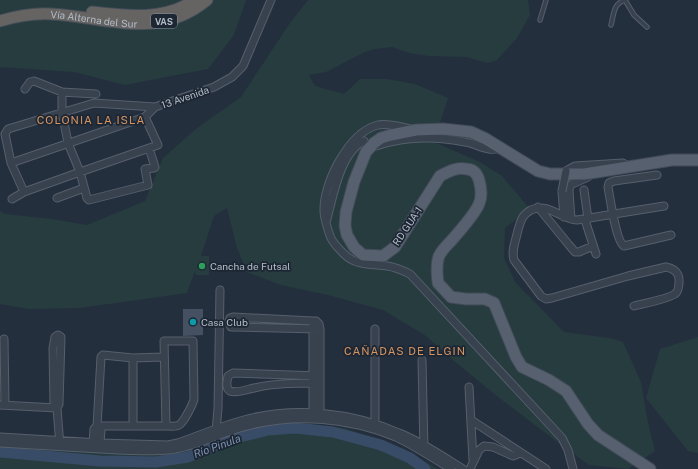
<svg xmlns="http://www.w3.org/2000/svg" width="698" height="469" viewBox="0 0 698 469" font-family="'Public Sans',sans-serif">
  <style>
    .green { fill: #263c3f }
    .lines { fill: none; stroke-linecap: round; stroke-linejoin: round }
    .river { stroke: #394c67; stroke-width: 11 }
    .building { fill: #455162 }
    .service-casing { stroke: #565f6c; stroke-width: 5.5 }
    .minor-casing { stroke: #565f6c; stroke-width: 9 }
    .primary-casing { stroke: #414a57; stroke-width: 13 }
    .trunk-casing { stroke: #434c59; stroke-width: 13 }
    .service { stroke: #38414e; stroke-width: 3.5 }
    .minor { stroke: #38414e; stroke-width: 7 }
    .primary { stroke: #56606e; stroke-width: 11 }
    .trunk { stroke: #656462; stroke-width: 11 }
    .minor-bridge-casing { stroke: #565f6c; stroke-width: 9; stroke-linecap: butt }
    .minor-bridge { stroke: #38414e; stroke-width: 7 }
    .leisure-dot { fill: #2e9e5b; stroke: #1d2633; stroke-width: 1.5 }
    .culture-dot { fill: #0f9aa8; stroke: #1d2633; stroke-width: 1.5 }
    .labels { text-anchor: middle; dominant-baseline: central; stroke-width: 3.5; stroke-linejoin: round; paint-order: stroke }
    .shield { fill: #1d2633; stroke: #878f9c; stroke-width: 1 }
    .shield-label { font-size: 9px; font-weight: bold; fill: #b4bcc9 }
    .street-label { font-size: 10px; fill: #b4bcc9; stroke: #1d2633 }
    .poi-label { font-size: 10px; fill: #b4bcc9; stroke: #1d2633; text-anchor: start }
    .neighbourhood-label { font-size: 11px; letter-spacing: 1px; fill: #d59563; stroke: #1d2633 }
    .water-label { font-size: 11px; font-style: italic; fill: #7c92b1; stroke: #1d2633 }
  </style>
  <rect width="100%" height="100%" fill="#242f3e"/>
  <path class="green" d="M0 0H246L234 35 208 69 125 85 74 72 0 67Z
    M308 0H528L530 15 517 38 497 60 488 63 466 57 428 56 409 53 392 47 375 49 365 52 326 72 309 75 315 86 344 94 360 79H387L415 84 448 98 434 142 480 162 502 176 530 209 505 228 504 258 515 282 564 332 610 338 623 342 641 382 647 418 655 451 628 469 589 465 560 444 498 397 454 361 426 336 383 310 328 295 281 285 247 272 237 248 227 208 214 216 201 256H209V275H196L195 271 187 293 80 308 28 309 0 304V211L5 214 52 219 87 225 145 201 163 158 197 128 241 97 290 23Z
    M698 337V453L688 451 646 398 660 349Z
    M288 423 345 428 404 449 438 469H0V442L151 453 232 434Z"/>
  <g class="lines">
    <path class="river" d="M0 452 100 461 156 462 188 457 230 439 248 435 268 430 295 428 333 432 381 445 410 458 425 469"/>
  </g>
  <path class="building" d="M183 309H203V335L183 336Z"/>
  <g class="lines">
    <defs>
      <path id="service" d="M625 0 634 15 647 27
        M540 20 546 0
        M611 25C614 14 613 4 625 0"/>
      <path id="minor" d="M25 89 30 82 34 81 62 92V112L68 143 80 172 87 198 89 200 148 185 145 169 154 168 155 167 149 148
        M62 92 96 94
        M411 129C401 127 388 123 378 125 349 132 323 183 324 211 324 217 329 235 332 240 335 245 340 250 344 254 356 266 371 264 387 266 395 267 402 270 410 274L562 438 568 450 573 469
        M376 146C405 136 435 136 465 142 473 143 481 148 489 149 492 150 497 149 501 148
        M11 163 145 117 155 107 214 87 232 77 243 66 271 0
        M566 171 575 166 623 163 628 166
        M657 175 614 181 609 183 608 187C610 198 616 241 624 246L671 235
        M584 190 588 219
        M562 191 564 217
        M24 192 11 163 5 134 8 129 94 103 155 107
        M57 198 84 188
        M12 199 24 192 80 172 158 145 145 117
        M538 207 569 245 575 252H579L593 246
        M327 219C333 196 341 151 364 141
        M571 219 569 191 570 185 588 177
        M585 220 596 254
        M634 306C642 304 672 298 676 293 679 290 680 279 678 275 676 270 671 268 666 267L628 276 552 298 546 299 541 296 514 260C511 250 516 240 518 230 521 220 522 215 531 210 547 202 561 219 577 220L664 206
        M320 329 231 327 229 321 230 318 233 317 313 321H316L319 324 320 329V417
        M4 339 5 405
        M133 358 163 357
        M422 360 424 450
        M319 376 233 373 228 376C227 381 225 388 230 391 237 394 248 389 254 388 275 383 298 383 320 383
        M469 387 473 460
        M0 405 57 408
        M57 408 59 404 61 337 58 335 55 337 53 348 54 403 57 408 60 446
        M313 416V325
        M471 420 546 469
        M97 426H166C170 426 176 427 179 425 184 422 193 404 194 399L193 341H164L166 426
        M97 426 101 430 100 443
        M375 427V329
        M216 432 218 408 220 290
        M0 437 100 443 168 445 178 443C200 435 222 426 244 420 294 406 352 412 399 433 422 442 442 456 463 469
        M0 443C33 445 67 447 100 449 123 450 147 452 169 450 196 447 221 432 247 426 296 413 350 418 396 437 415 446 433 458 451 469
        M96 446 93 443 94 429 97 426 101 357 103 355 133 358V426
        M470 469 479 450 484 446 493 447 513 456 516 455 519 452"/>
      <path id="primary" d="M650 469 598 435 588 424 566 391 549 380 522 367 516 357 494 303 485 299H466L451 297 438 283C437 275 436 264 439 256 442 250 446 246 451 241 458 233 475 214 479 204 482 197 481 187 479 180 477 173 473 169 466 169 456 167 448 172 440 176L395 247 383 256 363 255 354 247 347 235 345 226 346 212 354 182 366 152 374 143 381 138 391 135 416 130 443 129 471 132 486 139 538 171 550 174H584L672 160H698"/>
      <g id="trunk">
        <path d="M92 12C125 16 166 21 194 0"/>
        <path id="s1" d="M0 21C17 16 33 13 51 14 107 17 157 41 207 0"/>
      </g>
    </defs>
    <use href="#service" class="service-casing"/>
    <use href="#minor" class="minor-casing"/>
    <use href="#primary" class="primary-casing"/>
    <use href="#trunk" class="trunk-casing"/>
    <use href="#service" class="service"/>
    <use href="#minor" class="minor"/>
    <use href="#primary" class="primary"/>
    <use href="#trunk" class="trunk"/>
    <defs>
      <path id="minor-bridge" d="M562 191 566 171"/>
    </defs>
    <use href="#minor-bridge" class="minor-bridge-casing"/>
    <use href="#minor-bridge" class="minor-bridge"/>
  </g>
  <circle class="leisure-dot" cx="202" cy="266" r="4"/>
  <circle class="culture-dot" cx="193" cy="322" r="4"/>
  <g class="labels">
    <rect class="shield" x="151" y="14" width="26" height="14" rx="3"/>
    <g class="shield-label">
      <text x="164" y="21">VAS</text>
    </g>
    <g class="street-label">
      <text stroke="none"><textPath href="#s1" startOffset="95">Vía Alterna del Sur</textPath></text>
      <text transform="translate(185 97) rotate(-19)">13 Avenida</text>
      <text transform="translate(407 226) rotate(-56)">RD GUA-1</text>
    </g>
    <g class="poi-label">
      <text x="210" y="266">Cancha de Futsal</text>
      <text x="201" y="322">Casa Club</text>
    </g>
    <g class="neighbourhood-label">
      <text x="91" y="120">COLONIA LA ISLA</text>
      <text x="405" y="351">CAÑADAS DE ELGIN</text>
    </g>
    <g class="water-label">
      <text transform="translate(217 446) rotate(-20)">Río Pinula</text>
    </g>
  </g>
</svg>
